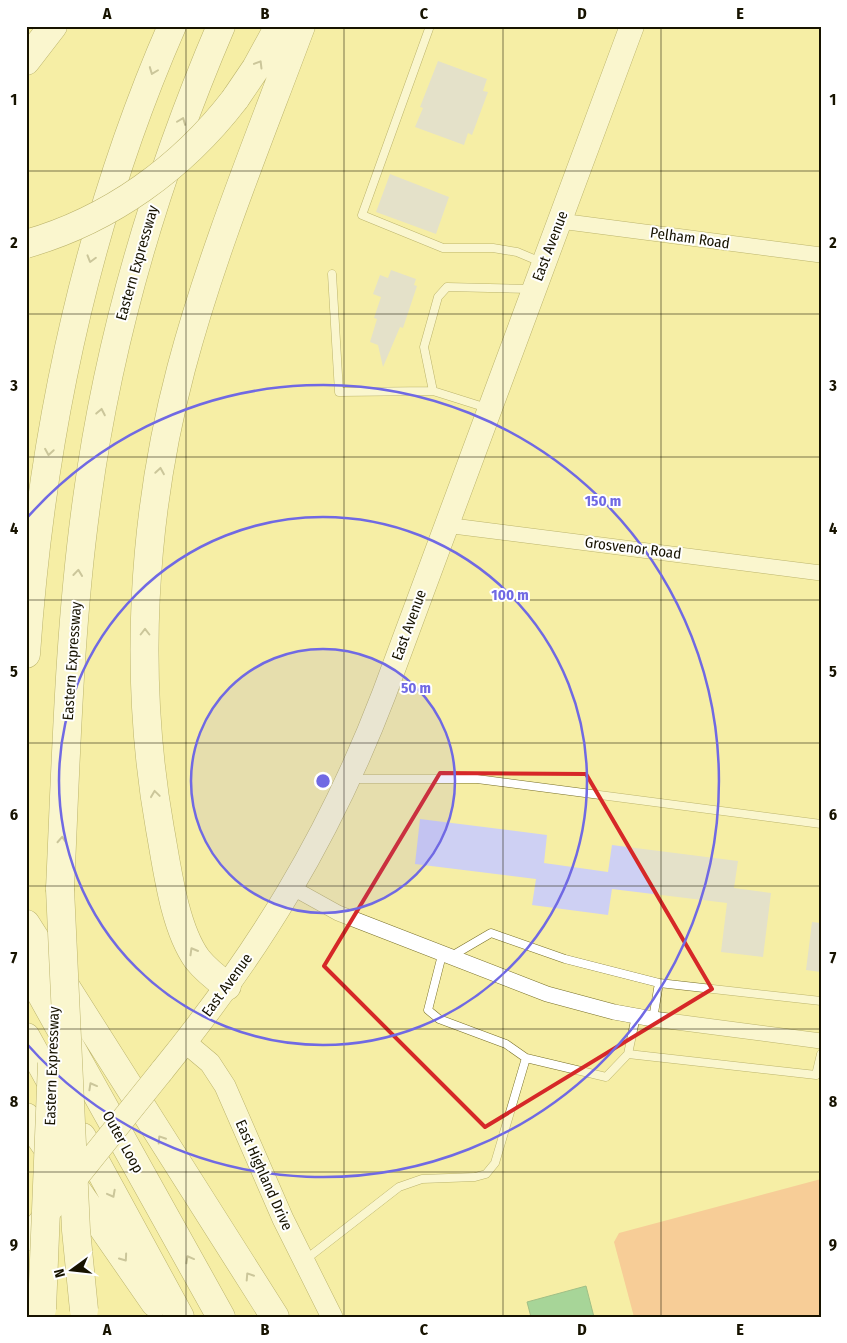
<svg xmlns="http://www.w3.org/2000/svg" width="847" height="1343" viewBox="0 0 847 1343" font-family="'Fira Sans Condensed',sans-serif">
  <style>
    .green { fill: #f8a585 }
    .water { fill: #48b687; stroke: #39855e }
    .building { fill: #ced0f3 }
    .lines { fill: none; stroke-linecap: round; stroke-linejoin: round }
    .lane-casing { stroke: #776e26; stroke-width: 9 }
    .street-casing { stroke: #776e26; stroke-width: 16 }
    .secondary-casing { stroke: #776e26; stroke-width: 22 }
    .primary-casing { stroke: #776e26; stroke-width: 25 }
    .highway-casing { stroke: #776e26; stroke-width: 29 }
    .lane { stroke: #fff; stroke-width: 8 }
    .street { stroke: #fff; stroke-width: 15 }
    .secondary { stroke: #fff; stroke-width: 21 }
    .primary { stroke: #fff; stroke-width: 24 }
    .highway { stroke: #fff; stroke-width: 28 }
    .primary-bridge-casing { stroke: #776e26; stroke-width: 25; stroke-linecap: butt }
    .highway-bridge-casing { stroke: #776e26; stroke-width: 29; stroke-linecap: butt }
    .primary-bridge { stroke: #fff; stroke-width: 24 }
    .highway-bridge { stroke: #fff; stroke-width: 28 }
    .oneway { stroke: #97958c }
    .marked { fill: none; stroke: #d62828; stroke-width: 4; stroke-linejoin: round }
    .grid { fill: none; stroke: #171300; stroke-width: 1; stroke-opacity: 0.55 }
    .ring { fill: none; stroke: #7069e3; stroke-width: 2.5 }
    .labels { text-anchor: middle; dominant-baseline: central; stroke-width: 4; stroke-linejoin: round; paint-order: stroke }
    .street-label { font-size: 15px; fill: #171300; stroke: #fff }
    .centre { fill: #7069e3; stroke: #fff; stroke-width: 2.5 }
    .ring-label { font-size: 15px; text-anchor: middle; font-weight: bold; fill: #7069e3; stroke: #fff; stroke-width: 4; stroke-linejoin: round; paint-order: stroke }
    .neatline { fill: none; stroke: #171300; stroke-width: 2 }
    .grid-label { font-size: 16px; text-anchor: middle; font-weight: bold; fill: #171300 }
  </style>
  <rect width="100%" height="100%" fill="#f6eea5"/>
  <path class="green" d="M821 1179V1317H634L614 1242 619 1233Z"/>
  <path class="water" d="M586 1286 594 1317H531L527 1302Z"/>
  <path class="building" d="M438 61 487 79 483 91 488 92 472 135 468 133 464 145 415 127 423 108 420 107Z
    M390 174 449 197 436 234 376 212Z
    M391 270 416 279 414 285 417 286 403 328 400 327 383 367 378 345 370 342 377 319 374 318 381 297 373 294 380 275 388 278Z
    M420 819 547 835 544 863 608 872 612 845 738 861 734 888 771 893 763 957 721 952 727 903 612 889 608 915 532 905 536 879 415 864Z
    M812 922 821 923V972L806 970Z"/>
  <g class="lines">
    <defs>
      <path id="lane" d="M430 26 362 215 443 248H493L517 252 541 262
        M332 274 339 392 433 391 487 408
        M433 391 424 347 438 297 447 287 530 289
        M352 779H477L821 824
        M442 955 428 1010 439 1019 506 1044 526 1058
        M450 957 491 933 565 959 659 983 821 1001
        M653 1019 659 983
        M628 1054 636 1016
        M305 1260 399 1187 422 1179 475 1177 486 1174 495 1163 526 1058 606 1077 628 1054 816 1075 821 1054"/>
      <path id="street" d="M560 221 821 255
        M445 525 821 573
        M293 888 338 913 547 994 614 1012 653 1019 821 1041"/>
      <path id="secondary" d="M185 1042 210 1063 225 1086 283 1219 332 1317"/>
      <path id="primary" d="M161 1072C258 953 329 838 384 694L632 26
        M26 1239 51 1209"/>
      <path id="highway" d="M26 61 53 26
        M235 99 256 68 279 26
        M26 654C41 439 85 225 172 26
        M60 889C66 759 69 628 87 499 109 336 156 178 221 26
        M26 924 275 1317
        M26 967 221 1317
        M227 986C216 978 205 969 197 959 174 927 167 867 160 829 133 677 142 517 181 369 212 252 259 139 301 26
        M26 1037 57 1093
        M26 1117 155 1303
        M82 1137 180 1317"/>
    </defs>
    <use href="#lane" class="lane-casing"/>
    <use href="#street" class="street-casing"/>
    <use href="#secondary" class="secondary-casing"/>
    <use href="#primary" class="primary-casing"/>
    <use href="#highway" class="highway-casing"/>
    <use href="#lane" class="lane"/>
    <use href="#street" class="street"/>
    <use href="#secondary" class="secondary"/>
    <use href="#primary" class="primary"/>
    <use href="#highway" class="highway"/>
    <defs>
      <path id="primary-bridge" d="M51 1209 161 1072"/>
      <path id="highway-bridge" d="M26 244C110 220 182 168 235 99
        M60 889 76 1230 84 1310
        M42 1309 52 1063"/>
    </defs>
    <use href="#primary-bridge" class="primary-bridge-casing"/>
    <use href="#highway-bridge" class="highway-bridge-casing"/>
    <use href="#primary-bridge" class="primary-bridge"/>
    <use href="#highway-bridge" class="highway-bridge"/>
  </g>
  <defs><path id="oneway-chevron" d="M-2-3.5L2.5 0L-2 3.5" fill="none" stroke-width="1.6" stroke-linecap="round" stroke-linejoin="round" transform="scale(1.25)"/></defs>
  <g class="oneway">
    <use href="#oneway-chevron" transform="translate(259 64) rotate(-59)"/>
    <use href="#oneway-chevron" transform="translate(153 71) rotate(111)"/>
    <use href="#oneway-chevron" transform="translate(182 121) rotate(-69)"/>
    <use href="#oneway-chevron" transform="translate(91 259) rotate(106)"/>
    <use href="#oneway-chevron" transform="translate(101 412) rotate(-79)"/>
    <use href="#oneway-chevron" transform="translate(49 452) rotate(99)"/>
    <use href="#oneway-chevron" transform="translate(160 471) rotate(-81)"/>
    <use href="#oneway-chevron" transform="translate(78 573) rotate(-84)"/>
    <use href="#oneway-chevron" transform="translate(145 632) rotate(-90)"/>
    <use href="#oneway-chevron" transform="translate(155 794) rotate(-98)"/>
    <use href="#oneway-chevron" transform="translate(62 840) rotate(-87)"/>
    <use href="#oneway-chevron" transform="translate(193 951) rotate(-120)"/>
    <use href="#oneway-chevron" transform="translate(92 1086) rotate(-119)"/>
    <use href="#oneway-chevron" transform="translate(161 1139) rotate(-123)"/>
    <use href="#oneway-chevron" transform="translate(112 1194) rotate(62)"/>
    <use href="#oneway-chevron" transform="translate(124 1258) rotate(55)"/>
    <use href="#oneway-chevron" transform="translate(189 1259) rotate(-119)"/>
    <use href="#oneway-chevron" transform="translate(249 1276) rotate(-123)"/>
  </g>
  <path d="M0 0H847V1343H0ZM440 773 586 774 712 989 485 1127 324 966Z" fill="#f6eea5" fill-opacity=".55" fill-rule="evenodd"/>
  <path class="marked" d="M440 773 586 774 712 989 485 1127 324 966Z"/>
  <path class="grid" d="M186 26V1317M344 26V1317M503 26V1317M661 26V1317M26 171H821M26 314H821M26 457H821M26 600H821M26 743H821M26 886H821M26 1029H821M26 1172H821"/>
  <circle cx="323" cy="781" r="132" fill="#7069e3" fill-opacity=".12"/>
  <g class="ring">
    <circle cx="323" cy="781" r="132"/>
    <circle cx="323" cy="781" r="264"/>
    <path d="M26 519A396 396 0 1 1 26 1043"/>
  </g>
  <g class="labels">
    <g class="street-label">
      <text transform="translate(690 238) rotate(8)">Pelham Road</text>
      <text transform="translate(550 246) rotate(-69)">East Avenue</text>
      <text transform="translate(137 263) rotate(-74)">Eastern Expressway</text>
      <text transform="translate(633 548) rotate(7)">Grosvenor Road</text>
      <text transform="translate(409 625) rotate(-70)">East Avenue</text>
      <text transform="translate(72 661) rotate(-86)">Eastern Expressway</text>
      <text transform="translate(227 985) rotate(-54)">East Avenue</text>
      <text transform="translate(52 1066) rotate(-88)">Eastern Expressway</text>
      <text transform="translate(123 1142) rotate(61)">Outer Loop</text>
      <text transform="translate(264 1175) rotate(66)">East Highland Drive</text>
    </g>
  </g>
  <circle cx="323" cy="781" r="8" class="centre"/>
  <g class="ring-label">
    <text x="603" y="506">150 m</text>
    <text x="510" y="600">100 m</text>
    <text x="416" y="693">50 m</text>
  </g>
  <rect width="847" height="1343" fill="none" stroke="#ffffff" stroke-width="55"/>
  <g transform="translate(72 1270) rotate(255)" stroke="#ffffff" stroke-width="4" paint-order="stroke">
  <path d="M0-4L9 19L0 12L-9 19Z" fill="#171300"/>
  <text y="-8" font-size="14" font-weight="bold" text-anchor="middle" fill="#171300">N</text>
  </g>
  <rect x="28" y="28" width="792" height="1288" class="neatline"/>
  <g class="grid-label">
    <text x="107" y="19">A</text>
    <text x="265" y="19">B</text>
    <text x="424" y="19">C</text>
    <text x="582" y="19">D</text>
    <text x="740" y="19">E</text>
    <text x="14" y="105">1</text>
    <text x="833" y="105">1</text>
    <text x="14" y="248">2</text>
    <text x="833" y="248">2</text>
    <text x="14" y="391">3</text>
    <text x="833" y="391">3</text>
    <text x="14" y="534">4</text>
    <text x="833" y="534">4</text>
    <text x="14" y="677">5</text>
    <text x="833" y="677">5</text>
    <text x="14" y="820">6</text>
    <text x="833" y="820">6</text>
    <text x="14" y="963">7</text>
    <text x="833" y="963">7</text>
    <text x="14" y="1107">8</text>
    <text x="833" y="1107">8</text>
    <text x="14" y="1250">9</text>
    <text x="833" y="1250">9</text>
    <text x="107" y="1335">A</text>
    <text x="265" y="1335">B</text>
    <text x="424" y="1335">C</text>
    <text x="582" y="1335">D</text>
    <text x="740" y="1335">E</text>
  </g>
</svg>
